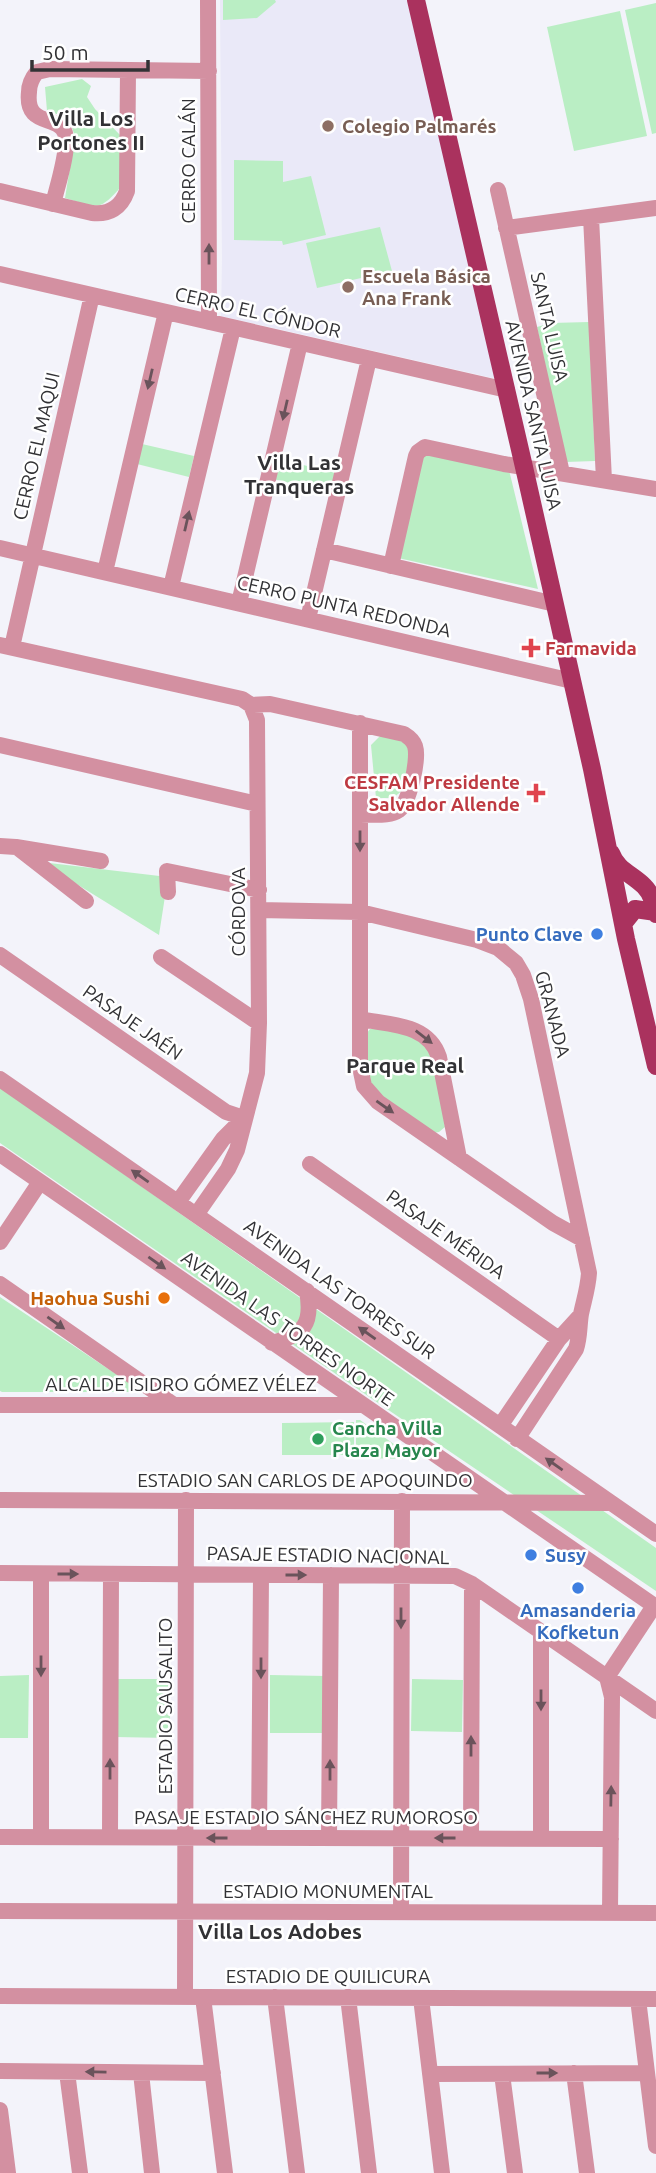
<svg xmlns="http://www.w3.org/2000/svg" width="656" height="2173" viewBox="0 0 656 2173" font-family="Ubuntu,sans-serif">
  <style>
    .built { fill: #eae9f8 }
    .green { fill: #baeec4 }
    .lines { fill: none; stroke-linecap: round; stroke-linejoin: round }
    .minor { stroke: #d390a1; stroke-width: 16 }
    .major { stroke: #aa325e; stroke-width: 18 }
    .oneway { fill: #6a535b }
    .education-dot { fill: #8d6e63; stroke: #fff; stroke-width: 2.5 }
    .health-dot { fill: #e0444e; stroke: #fff; stroke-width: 2.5 }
    .shop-dot { fill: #3f7fe0; stroke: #fff; stroke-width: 2.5 }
    .food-dot { fill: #e8710a; stroke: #fff; stroke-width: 2.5 }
    .leisure-dot { fill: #2e9e5b; stroke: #fff; stroke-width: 2.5 }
    .labels { text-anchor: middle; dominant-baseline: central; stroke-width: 5; stroke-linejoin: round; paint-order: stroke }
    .education-label { font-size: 19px; font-weight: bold; fill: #785e54; stroke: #fff; text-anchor: start }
    .street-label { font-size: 19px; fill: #323235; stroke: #fff }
    .health-label { font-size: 19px; font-weight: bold; fill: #be3a42; stroke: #fff; text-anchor: start }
    .shop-label { font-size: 19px; font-weight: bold; fill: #366cbe; stroke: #fff; text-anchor: end }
    .food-label { font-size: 19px; font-weight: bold; fill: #c56008; stroke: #fff; text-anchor: end }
    .leisure-label { font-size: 19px; font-weight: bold; fill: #27864d; stroke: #fff; text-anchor: start }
    .neighbourhood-label { font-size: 21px; font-weight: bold; fill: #323235; stroke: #fff }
  </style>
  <rect width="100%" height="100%" fill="#f3f3fa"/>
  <path class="built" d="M220 0H407L497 379 221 316 222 259Z"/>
  <path class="green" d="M223 0H275L276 2 257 18 223 20Z
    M656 3V133L652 134 625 10Z
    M620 11 647 136 574 151 547 27Z
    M82 79 91 86 87 97 95 109 120 135V188C98 213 96 207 65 198L75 137 69 118 47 111 45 87Z
    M234 160 283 161V182L311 176 326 235 283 245 282 241 234 240Z
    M380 227 392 271 317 288 306 243Z
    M589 322 595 461 566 462 537 327 551 323Z
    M142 444 194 456 189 477 137 464Z
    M425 453 509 470 538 589 398 558 419 461Z
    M278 459 337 473 332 493 273 479Z
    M382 734 407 742 412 751 403 790 393 798H376L371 745Z
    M41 862 168 877 159 935Z
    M383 1028 417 1037 434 1055 445 1127 439 1132 433 1133 373 1091 366 1078 367 1033 370 1029Z
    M0 1087 656 1548V1591L384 1407 0 1143Z
    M0 1297 143 1392H2L0 1391Z
    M356 1420H360L415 1459 356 1458Z
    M354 1422V1455H282V1423Z
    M29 1675 28 1738H0V1676Z
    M270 1675 326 1676 325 1733H270Z
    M115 1679H170V1738L115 1737Z
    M412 1679 463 1680 462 1732 411 1731Z"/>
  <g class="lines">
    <path class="minor" d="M208 0 209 322
      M498 190 562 473
      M0 191 92 213C109 215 121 208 127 191L128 70
      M53 204C57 187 70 148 65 133 58 114 25 128 29 92 29 84 32 78 37 72L50 69 209 71
      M591 217 604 480
      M506 228 656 208
      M0 274 507 390
      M0 548 572 681
      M324 550 555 604
      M391 566 416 456 418 452 425 447 504 464 656 489
      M105 572 166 312
      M171 587 233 328
      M239 603 300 343
      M308 619 369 359
      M0 645 242 699 251 705 270 704 404 734C409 737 413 740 415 746 419 758 410 802 399 810 389 817 373 814 360 815
      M12 647 92 295
      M360 723V1067L364 1086 378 1102 553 1223 582 1239
      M0 745 257 804
      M0 846 16 847 101 861
      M18 848 86 901
      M168 892 167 871 259 890
      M259 910 360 912 477 940 498 948 516 963 523 975 531 999 589 1273C588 1288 584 1300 581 1314 579 1326 580 1337 576 1349L517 1439
      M0 955 226 1112 244 1118
      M161 957 259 1023
      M360 1019C389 1025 428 1023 439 1057L459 1158
      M0 1079 656 1534
      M0 1154 656 1607
      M310 1164 559 1339
      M178 1202 223 1139 244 1118
      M196 1215 228 1169 237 1150 257 1073 259 1023 257 720 251 705
      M0 1242 40 1182
      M0 1284 174 1405
      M272 1343C304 1335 313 1324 307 1291
      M0 1405H362
      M500 1426 559 1339 580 1316
      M0 1500 609 1503
      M0 1573 455 1576 472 1584 656 1711
      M0 1837 611 1839
      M41 1837V1574
      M110 1837 111 1574
      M259 1838 261 1575
      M329 1838 331 1575
      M471 1838 472 1584
      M541 1839V1632
      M0 1911 656 1913
      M401 1912 402 1501
      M610 1913 612 1697 607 1677 654 1606
      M0 1996 656 1999
      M185 1997 186 1500
      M203 1997 225 2173
      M275 1997 297 2173
      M348 1997 369 2173
      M421 1998 442 2173
      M638 1999 656 2146
      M0 2071 213 2073
      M67 2072 80 2173
      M141 2073 152 2173
      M574 2073 587 2173
      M430 2074 647 2073
      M502 2074 515 2173
      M0 2110 8 2173"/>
    <path class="major" d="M416 0 524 467 592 769 626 939 656 1066
      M611 853C617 870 632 874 644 886 652 894 654 904 656 914
      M623 924 635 909 656 912"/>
  </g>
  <defs><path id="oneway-solid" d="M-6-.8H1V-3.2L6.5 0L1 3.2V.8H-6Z" transform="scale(1.75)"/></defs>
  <g class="oneway">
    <use href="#oneway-solid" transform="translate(209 254) rotate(-90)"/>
    <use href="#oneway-solid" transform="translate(150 379) rotate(103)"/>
    <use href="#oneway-solid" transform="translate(285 410) rotate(103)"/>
    <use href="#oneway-solid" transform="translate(187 521) rotate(-77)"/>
    <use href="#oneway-solid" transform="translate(360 841) rotate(90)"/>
    <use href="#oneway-solid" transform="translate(424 1037) rotate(38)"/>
    <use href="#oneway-solid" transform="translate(385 1107) rotate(35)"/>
    <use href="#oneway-solid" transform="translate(140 1176) rotate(-145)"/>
    <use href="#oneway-solid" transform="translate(157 1263) rotate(35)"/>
    <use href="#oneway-solid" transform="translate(56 1323) rotate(35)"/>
    <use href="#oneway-solid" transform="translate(367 1333) rotate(-145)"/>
    <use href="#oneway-solid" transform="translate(554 1464) rotate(-145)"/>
    <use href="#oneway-solid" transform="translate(68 1574)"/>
    <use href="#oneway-solid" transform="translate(296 1575)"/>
    <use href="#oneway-solid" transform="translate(401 1618) rotate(90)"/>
    <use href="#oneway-solid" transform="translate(41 1666) rotate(90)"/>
    <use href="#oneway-solid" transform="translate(261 1668) rotate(90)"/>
    <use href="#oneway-solid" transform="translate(541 1700) rotate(90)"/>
    <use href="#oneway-solid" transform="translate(471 1746) rotate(-90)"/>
    <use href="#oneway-solid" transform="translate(110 1769) rotate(-90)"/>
    <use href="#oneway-solid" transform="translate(330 1770) rotate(-90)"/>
    <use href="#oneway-solid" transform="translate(611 1796) rotate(-89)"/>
    <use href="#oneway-solid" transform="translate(217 1838) rotate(-180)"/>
    <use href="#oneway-solid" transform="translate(445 1838) rotate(-180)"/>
    <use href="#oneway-solid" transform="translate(96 2072) rotate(-179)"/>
    <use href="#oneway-solid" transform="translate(547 2073)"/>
  </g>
  <g class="education-dot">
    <circle cx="328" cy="126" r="7"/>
    <circle cx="348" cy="287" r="7"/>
  </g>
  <g class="health-dot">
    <path d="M527.5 637.5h7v7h7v7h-7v7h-7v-7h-7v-7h7z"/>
    <path d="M532.5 782.5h7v7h7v7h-7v7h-7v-7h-7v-7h7z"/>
  </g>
  <g class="shop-dot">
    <circle cx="597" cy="934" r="7"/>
    <circle cx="531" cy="1555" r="7"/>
    <circle cx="578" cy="1588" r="7"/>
  </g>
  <circle class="food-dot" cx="164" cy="1298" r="7"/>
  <circle class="leisure-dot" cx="318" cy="1439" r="7"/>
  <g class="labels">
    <g class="education-label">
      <text x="342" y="126">Colegio Palmarés</text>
      <text x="362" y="276">Escuela Básica<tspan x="362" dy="22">Ana Frank</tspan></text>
    </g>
    <g class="street-label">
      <text transform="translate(188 161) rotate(-90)">CERRO CALÁN</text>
      <text transform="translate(258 312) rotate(13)">CERRO EL CÓNDOR</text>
      <text transform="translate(550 327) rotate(77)">SANTA LUISA</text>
      <text transform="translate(534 415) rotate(77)">AVENIDA SANTA LUISA</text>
      <text transform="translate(36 446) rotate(-77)">CERRO EL MAQUI</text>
      <text transform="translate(344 606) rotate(13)">CERRO PUNTA REDONDA</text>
      <text transform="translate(238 912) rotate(-90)">CÓRDOVA</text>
      <text transform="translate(553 1014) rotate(75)">GRANADA</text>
      <text transform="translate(133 1022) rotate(35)">PASAJE JAÉN</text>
      <text transform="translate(446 1234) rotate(35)">PASAJE MÉRIDA</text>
      <text transform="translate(340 1289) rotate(35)">AVENIDA LAS TORRES SUR</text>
      <text transform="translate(288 1328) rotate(35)">AVENIDA LAS TORRES NORTE</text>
      <text x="181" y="1384">ALCALDE ISIDRO GÓMEZ VÉLEZ</text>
      <text x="305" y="1480">ESTADIO SAN CARLOS DE APOQUINDO</text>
      <text transform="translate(328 1555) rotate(1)">PASAJE ESTADIO NACIONAL</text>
      <text transform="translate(165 1706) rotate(-90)">ESTADIO SAUSALITO</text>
      <text x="306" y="1817">PASAJE ESTADIO SÁNCHEZ RUMOROSO</text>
      <text x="328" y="1891">ESTADIO MONUMENTAL</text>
      <text x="328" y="1976">ESTADIO DE QUILICURA</text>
    </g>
    <g class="health-label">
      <text x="545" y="648">Farmavida</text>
      <text x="520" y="782" text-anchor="end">CESFAM Presidente<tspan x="520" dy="22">Salvador Allende</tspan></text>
    </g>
    <g class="shop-label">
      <text x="583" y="934">Punto Clave</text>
      <text x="545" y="1555" text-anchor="start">Susy</text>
      <text x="578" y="1610" text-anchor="middle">Amasanderia<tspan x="578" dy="22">Kofketun</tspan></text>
    </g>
    <g class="food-label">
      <text x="150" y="1298">Haohua Sushi</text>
    </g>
    <g class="leisure-label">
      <text x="332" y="1428">Cancha Villa<tspan x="332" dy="22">Plaza Mayor</tspan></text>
    </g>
    <g class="neighbourhood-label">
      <text x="91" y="118">Villa Los<tspan x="91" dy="24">Portones II</tspan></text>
      <text x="299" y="462">Villa Las<tspan x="299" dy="24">Tranqueras</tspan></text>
      <text x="405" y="1065">Parque Real</text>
      <text x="280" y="1931">Villa Los Adobes</text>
    </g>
  </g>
  <path d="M32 60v10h116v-10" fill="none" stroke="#323235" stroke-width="3.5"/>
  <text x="42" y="60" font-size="21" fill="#323235" stroke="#ffffff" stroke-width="5" paint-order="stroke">50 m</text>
</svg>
